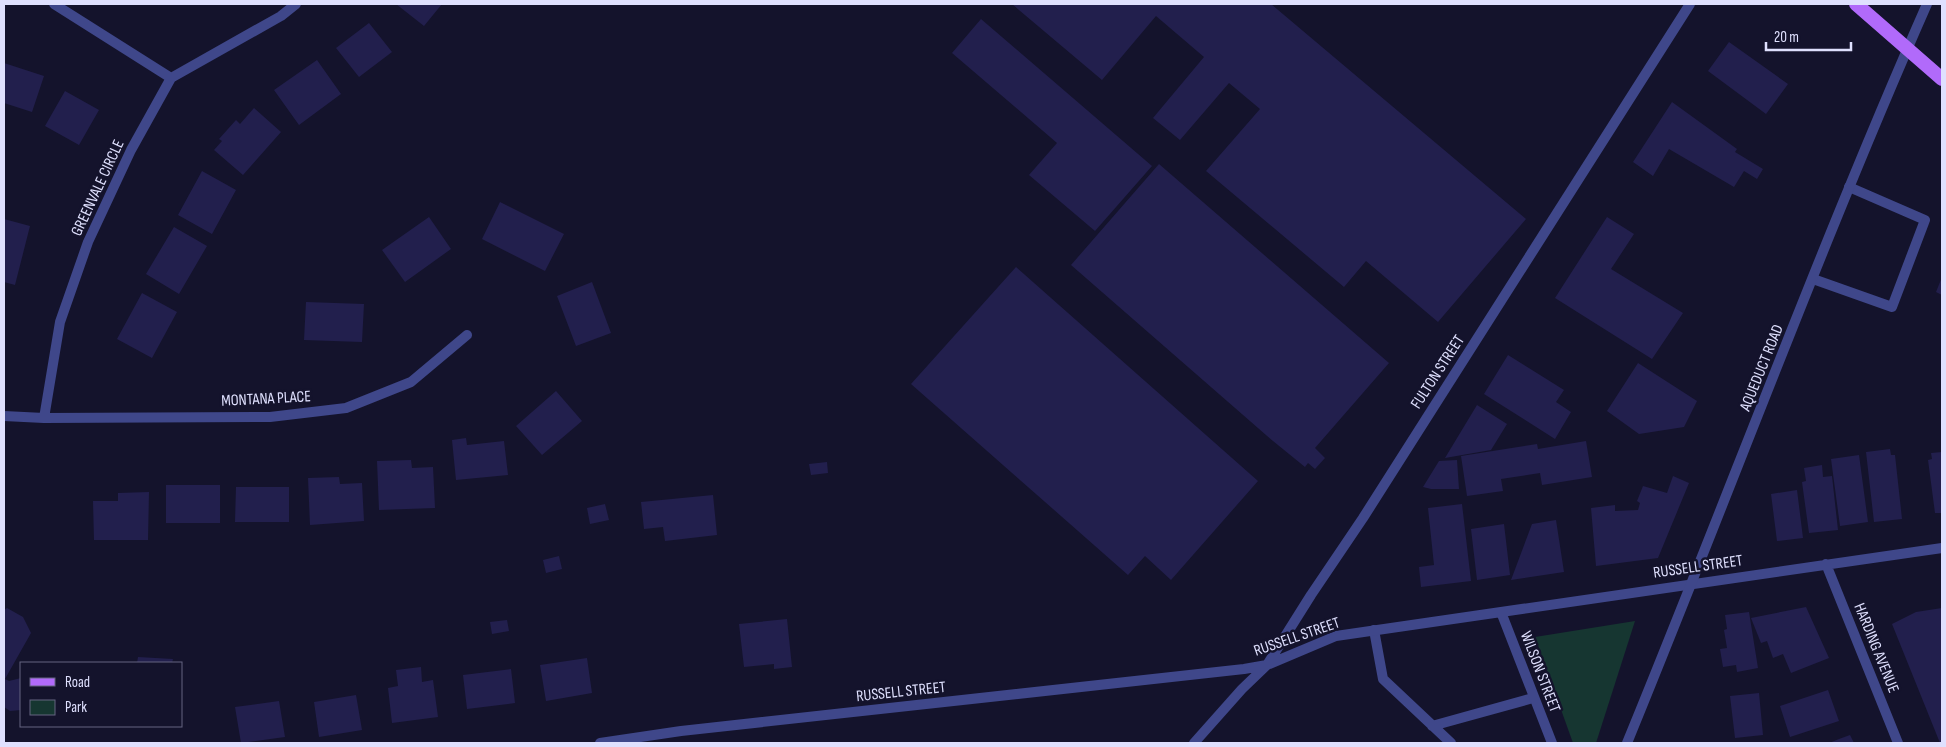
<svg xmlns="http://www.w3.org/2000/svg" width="1946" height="747" viewBox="0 0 1946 747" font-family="'Sofia Sans Condensed',sans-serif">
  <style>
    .green { fill: #163631 }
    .building { fill: #221f4d }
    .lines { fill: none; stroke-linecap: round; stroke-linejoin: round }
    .service { stroke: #3f478a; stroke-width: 10 }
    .minor { stroke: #3f478a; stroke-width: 10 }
    .tertiary { stroke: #3f478a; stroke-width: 10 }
    .primary { stroke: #b16afa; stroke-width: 14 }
    .labels { text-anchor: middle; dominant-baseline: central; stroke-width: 5; stroke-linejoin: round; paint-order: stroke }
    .street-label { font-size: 16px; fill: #dfe0fe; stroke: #14132c }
  </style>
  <rect width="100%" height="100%" fill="#14132c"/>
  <path class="green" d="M1635 621 1596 743H1573L1535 637Z"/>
  <path class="building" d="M396 4H442L424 26Z
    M1012 4H1271L1526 219 1438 322 1366 261 1344 287 1206 171 1260 109 1229 83 1180 140 1153 118 1204 57 1156 16 1102 80Z
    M981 19 1152 166 1095 231 1029 175 1057 143 952 53Z
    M369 23 392 52 359 77 336 48Z
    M1729 42 1788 84 1766 114 1708 71Z
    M317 60 341 94 299 125 274 90Z
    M4 63 44 76 32 112 4 103Z
    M65 91 99 110 79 145 45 126Z
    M1672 102 1737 149 1735 152 1763 169 1757 179 1744 171 1734 187 1669 149 1653 176 1633 162Z
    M254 108 281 132 243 175 214 150 222 141 219 139 236 120 240 124Z
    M1159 164 1389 363 1315 448 1325 458 1315 469 1308 463 1305 467 1273 441 1071 265Z
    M202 171 236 190 212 234 178 215Z
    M500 202 564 234 545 271 482 239Z
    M429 217 451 249 405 282 382 250Z
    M1607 217 1634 234 1611 269 1683 313 1652 359 1555 298Z
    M4 219 30 226 15 285 4 282Z
    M174 227 207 246 179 294 146 274Z
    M1016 267 1258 481 1171 580 1145 556 1128 575 911 384Z
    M1942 277V295L1936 292Z
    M592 282 611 333 576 346 557 296Z
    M142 293 177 312 152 358 117 339Z
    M306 302 364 304 362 342 304 340Z
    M1508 355 1564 390 1556 402 1571 412 1555 439 1484 394Z
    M1638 363 1697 401 1684 427 1639 434 1607 411Z
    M556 391 582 421 542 455 516 426Z
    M1477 405 1507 424 1491 450 1445 458Z
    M466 438 467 445 504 441 508 475 456 480 452 440Z
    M1586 441 1592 477 1542 485 1540 473 1501 479 1503 491 1467 496 1461 456 1537 444 1538 449Z
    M1890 449 1891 455H1895L1902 519 1874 522 1866 452Z
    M1942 452V513H1935L1928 460 1932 459 1931 453Z
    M1859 455 1868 522 1840 526 1831 459Z
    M411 460 412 468 433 467 435 508 379 510 377 461Z
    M1457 460 1459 489H1431L1423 487 1439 461Z
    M827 462 828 473 811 475 809 464Z
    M1822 465 1823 477 1832 476 1838 530 1809 533 1802 482 1806 481 1804 468Z
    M1673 476 1689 483 1658 558 1596 566 1591 508 1615 505V511L1638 510 1640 503 1637 501 1643 486 1667 493Z
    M339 477 340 484 362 483 364 521 310 525 308 478Z
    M166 485H220V523H166Z
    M236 487H289V522H235Z
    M1797 490 1803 538 1777 541 1771 494Z
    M149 492 148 540H94L93 501H118V493Z
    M713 495 717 535 665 541 663 527 644 529 641 502Z
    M605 504 609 520 590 524 587 508Z
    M1462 504 1471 581 1421 587 1419 567 1434 565 1428 508Z
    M1556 520 1564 572 1511 580 1532 524Z
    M1504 524 1510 575 1477 580 1471 529Z
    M559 556 562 569 546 573 543 560Z
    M1806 607 1829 658 1791 673 1783 654 1773 658 1767 641 1761 643 1751 618Z
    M7 608 23 617 31 633 5 679 9 681 21 678V710L10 711 4 707V610Z
    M1942 608V743H1940L1892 624 1916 612Z
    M1749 612 1758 668 1737 672 1736 665 1723 667 1720 649 1727 648 1724 630 1727 629 1725 615Z
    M787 619 792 667 774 669V664L744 667 739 624Z
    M507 620 509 631 492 634 490 622Z
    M138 657 173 659 172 663H137Z
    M587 658 592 693 546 701 540 665Z
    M421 667 422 682 433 680 438 717 392 723 388 688 398 686 396 670Z
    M511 669 515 703 467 709 463 675Z
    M1828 690 1839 721 1790 737 1780 706Z
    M1759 693 1763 735 1735 738 1730 696Z
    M356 695 362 730 319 737 314 702Z
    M279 701 285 737 241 743 235 707Z
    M1850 735 1854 743H1829L1839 739Z"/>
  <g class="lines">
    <path class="service" d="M1813 279 1892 307 1925 220 1849 187
      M1374 630 1383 679 1451 743
      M1432 726 1533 698"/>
    <path class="minor" d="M54 4 171 78
      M4 416 44 418 60 322 88 242 131 150 171 78 281 16 296 4
      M44 418 270 417 346 408 411 382 467 335
      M1826 564 1898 743
      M1501 612 1552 743
      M600 743 681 731 1244 669 1267 665 1336 636 1942 548
      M1194 743 1242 689 1267 665 1311 595 1363 518 1690 4"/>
    <path class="tertiary" d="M1627 743C1728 497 1820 247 1927 4"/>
    <path class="primary" d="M1856 4 1942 79"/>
  </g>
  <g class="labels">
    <g class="street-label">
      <text transform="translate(98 188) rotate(-65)">GREENVALE CIRCLE</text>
      <text transform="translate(1762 368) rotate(-68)">AQUEDUCT ROAD</text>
      <text transform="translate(1438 372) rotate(-57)">FULTON STREET</text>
      <text transform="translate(266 399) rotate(-3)">MONTANA PLACE</text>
      <text transform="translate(1698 567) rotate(-8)">RUSSELL STREET</text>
      <text transform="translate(1297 637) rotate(-19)">RUSSELL STREET</text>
      <text transform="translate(1876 648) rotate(68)">HARDING AVENUE</text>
      <text transform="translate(1540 672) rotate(69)">WILSON STREET</text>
      <text transform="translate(901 692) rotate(-6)">RUSSELL STREET</text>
    </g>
  </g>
  <rect width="1946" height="747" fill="none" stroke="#dfe0fe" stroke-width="10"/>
  <rect x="20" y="662" width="162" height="65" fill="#14132c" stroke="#656580"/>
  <rect x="30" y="678" width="25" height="8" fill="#b16afa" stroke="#656580"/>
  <text x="65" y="687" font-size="15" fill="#dfe0fe">Road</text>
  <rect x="30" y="700" width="25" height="15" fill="#163631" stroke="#656580"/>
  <text x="65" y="712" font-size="15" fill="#dfe0fe">Park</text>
  <path d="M1766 42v8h85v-8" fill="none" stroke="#dfe0fe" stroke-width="2.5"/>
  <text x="1774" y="42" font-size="15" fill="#dfe0fe" stroke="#14132c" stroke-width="4" paint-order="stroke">20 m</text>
</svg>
